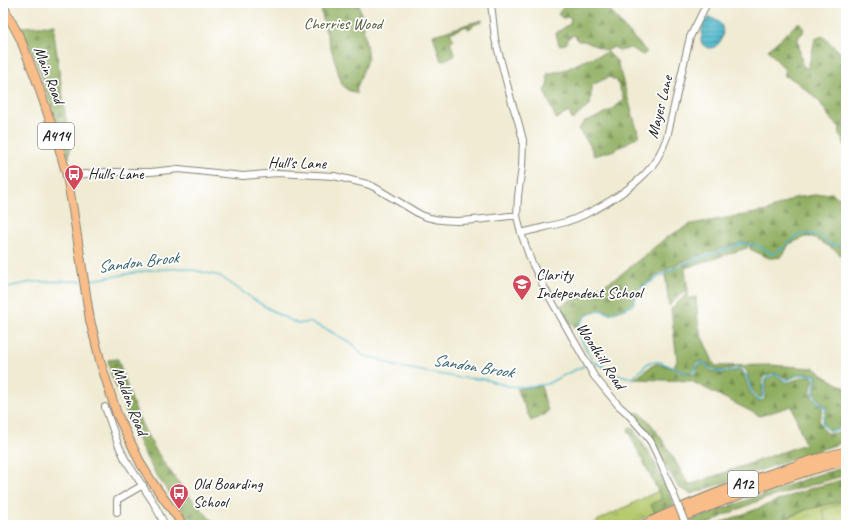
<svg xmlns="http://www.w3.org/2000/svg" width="849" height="528" viewBox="0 0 849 528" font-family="Caveat,sans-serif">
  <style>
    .grass { fill: url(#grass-tufts); stroke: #697345 }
    .forest { fill: url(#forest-firs); stroke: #56653e }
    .pitch { fill: #b6ca6e; stroke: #697345 }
    .water { fill: url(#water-rules); stroke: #346972 }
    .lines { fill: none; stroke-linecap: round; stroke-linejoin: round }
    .stream { stroke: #4cb6c9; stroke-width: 1.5 }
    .minor-casing { stroke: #868478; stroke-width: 8 }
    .major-casing { stroke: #868478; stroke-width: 10 }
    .highway-casing { stroke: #868478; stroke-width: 11 }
    .minor { stroke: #fff; stroke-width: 6 }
    .major { stroke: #f8bd88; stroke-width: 8 }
    .highway { stroke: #f8bd88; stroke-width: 9 }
    .minor-bridge-casing { stroke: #868478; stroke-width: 8; stroke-linecap: butt }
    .minor-bridge { stroke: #fff; stroke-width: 6 }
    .labels { text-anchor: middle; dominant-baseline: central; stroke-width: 3.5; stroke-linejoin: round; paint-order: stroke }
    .shield { fill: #fff; stroke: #606060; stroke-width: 1 }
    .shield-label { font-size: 15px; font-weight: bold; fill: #1c1c1c }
    .park-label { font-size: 16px; fill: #525939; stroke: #fff }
    .street-label { font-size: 16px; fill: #1c1c1c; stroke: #fff }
    .poi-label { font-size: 16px; fill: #1c1c1c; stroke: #fff; text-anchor: start }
    .water-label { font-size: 17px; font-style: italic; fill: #32616a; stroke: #fff }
  </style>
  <defs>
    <pattern id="grass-tufts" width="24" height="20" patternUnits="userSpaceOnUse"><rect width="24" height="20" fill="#b6ca6e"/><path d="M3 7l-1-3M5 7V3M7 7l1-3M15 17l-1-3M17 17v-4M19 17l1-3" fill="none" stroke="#9cad5f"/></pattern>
    <pattern id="forest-firs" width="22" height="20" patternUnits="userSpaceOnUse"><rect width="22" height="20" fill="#90ae61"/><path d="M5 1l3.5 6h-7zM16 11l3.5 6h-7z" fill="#758d4f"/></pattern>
    <pattern id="water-rules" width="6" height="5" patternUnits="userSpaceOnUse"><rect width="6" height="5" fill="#4cb6c9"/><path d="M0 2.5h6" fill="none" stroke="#3e93a2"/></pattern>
  </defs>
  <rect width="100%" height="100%" fill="#fff"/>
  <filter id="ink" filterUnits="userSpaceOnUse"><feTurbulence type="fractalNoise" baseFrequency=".025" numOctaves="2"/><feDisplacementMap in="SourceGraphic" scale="8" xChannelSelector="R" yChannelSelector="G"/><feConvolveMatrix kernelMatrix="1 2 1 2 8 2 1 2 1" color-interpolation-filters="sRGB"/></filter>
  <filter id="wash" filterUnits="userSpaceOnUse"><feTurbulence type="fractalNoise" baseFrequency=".012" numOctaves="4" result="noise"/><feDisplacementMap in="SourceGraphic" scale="16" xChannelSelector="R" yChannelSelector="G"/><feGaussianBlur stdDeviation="0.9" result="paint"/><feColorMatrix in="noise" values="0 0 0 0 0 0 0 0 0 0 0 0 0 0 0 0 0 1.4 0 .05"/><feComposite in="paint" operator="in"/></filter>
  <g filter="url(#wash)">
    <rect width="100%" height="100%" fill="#f0ebd3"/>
    <path class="grass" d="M658 491 662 499 651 504 655 513 628 525H590L599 520Z
      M846 500V525H782V521L805 510Z"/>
    <path class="forest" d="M320 3H359L368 57 356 90 357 94 346 89 342 84 339 75 324 25Z
      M560 3H607L613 14 623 26 647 52 643 55 630 48 619 51 614 47 607 51 584 41H578L575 35 569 37 566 44 559 45 556 33 570 24 571 17 562 18 558 14 564 6Z
      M482 20V22L473 25 471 28 468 29 467 26 450 33 454 40 450 42 455 56 441 61 433 35C450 31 465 24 482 20Z
      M799 22 804 27 803 33 799 36 798 40 802 65 808 69 815 39 823 36 846 58V147L839 134 840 127 832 121 819 101 811 94 794 80 783 75 786 71 768 50Z
      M55 25 54 34 70 147 69 158 42 78 31 49 20 27Z
      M608 52 617 61 639 136 615 150 594 156 590 145 578 129 585 121 595 118 611 110 624 100 617 81 609 77 592 85 590 105 572 120 569 112 556 119 545 92 548 84 547 74 567 69 583 61Z
      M832 193 839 198 846 194V261L835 250 813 237H805L789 244 785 252 781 257 774 258H769L750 249 749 243 743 242 735 245 734 244V245C706 254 675 261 652 279 648 282 643 285 640 289 634 295 634 304 626 308 622 310 616 313 611 313 608 312 606 310 603 310 592 310 581 319 576 328L570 323 560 306 590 290 607 283 619 276 667 237 691 224 767 211 794 198 821 194Z
      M743 244H748L747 248 685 268 688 291 683 292 669 306 665 272 685 263 734 247 735 248V246Z
      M688 293V299L696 297 698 321 701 335 715 366 771 365 812 368H815L824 376 846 388V422C844 425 842 428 839 429 832 433 822 429 823 420 823 416 826 412 827 408L818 399 814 392 817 376V375C805 371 798 375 787 379 776 372 775 371 763 377 761 384 764 390 761 397H759C751 392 748 380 747 371 738 362 725 373 715 370 710 369 707 363 702 361L696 363C695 365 695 367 694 369 690 377 679 369 674 366L677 361 671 309 686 294Z
      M118 359C126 384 134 409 146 433 164 467 189 497 216 525H194L158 478 147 459 132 427 119 394 111 374 108 360Z
      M656 364C662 364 667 366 673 368 680 371 686 377 695 374 698 369 696 364 704 364 711 372 712 372 723 374L724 373C728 372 740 369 743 372 743 373 743 375 744 375 748 384 750 403 763 401L765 398 766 381C774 370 778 377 786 383 795 381 802 375 812 376L814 379C808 398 811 394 823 408L819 420 822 428 826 433C834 434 840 433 846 427V441L691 494 678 487 647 431 630 413C633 413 636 412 639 413 652 418 681 471 689 485L805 444 792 406 760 416 691 381 634 379C642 375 647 367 656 364Z
      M541 386 548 411 546 412 544 415 531 421 517 389Z
      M631 427 633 428 654 461 674 505 655 513 651 504 662 499 632 439 628 430 629 428Z
      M846 467V475L797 489 758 501 725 515 706 525H693L691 520 817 475Z
      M846 479V500L805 510 782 520V525H755L741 522 740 525H715L790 496 812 488Z"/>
    <path class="pitch" d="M846 502V524L843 525H827L822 510Z"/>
    <path class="water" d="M708 18C735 19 720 59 703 45 699 39 702 39 702 33 702 32 702 30 702 29 702 25 705 21 708 18Z"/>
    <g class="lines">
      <path class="stream" d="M86 281 151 270 184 268 220 276 256 301 278 314 298 324 309 322 328 330 353 344 363 356 379 359 394 366 460 378 483 379 508 386 526 387 547 384 566 374 586 365
        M3 288 32 282 81 281
        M591 362V358L578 333V326L587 315 601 310 609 314 632 306 641 288 670 270 694 260 744 243 759 246 772 254 783 248 799 234H817L832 245H846
        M589 363C599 360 607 371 616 374 622 376 628 377 633 378L649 362H660L688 374 694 372 697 365 702 362C717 375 722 373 740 369 741 370 745 373 745 374 751 383 748 394 760 400L763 397C764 390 763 383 767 377L777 374 786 381C797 375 804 372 816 376L813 396 826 409 822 424 829 431 838 430 846 423"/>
    </g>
  </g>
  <g filter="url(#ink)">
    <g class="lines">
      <defs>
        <path id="minor" d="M491 3 495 39 512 103 518 121 523 140 522 167 518 196 517 216 521 233 531 261 545 289 594 376 619 406 627 413 642 430 651 442 659 459 673 493
          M67 176 105 172H151L179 169 243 176 277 173 334 176 367 184 374 187 421 215C448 226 481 219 510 216H517
          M521 233C536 229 551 226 566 222 591 214 626 193 645 174 655 164 662 151 667 137L690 37 707 3
          M105 407 118 444 125 459 153 502 165 525
          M117 512V500L143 485"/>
        <path id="major" d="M3 6 20 38 36 79 58 144 67 176 73 210 90 320 101 364 117 414 141 464 152 482 183 525"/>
        <path id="highway" d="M644 525C692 502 744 482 796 466 812 460 829 456 846 452
          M663 525C722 500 783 476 846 460"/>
      </defs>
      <use href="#minor" class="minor-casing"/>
      <use href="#major" class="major-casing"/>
      <use href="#highway" class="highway-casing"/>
      <use href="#minor" class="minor"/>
      <use href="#major" class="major"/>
      <use href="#highway" class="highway"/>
      <defs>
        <path id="minor-bridge" d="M673 493 686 525"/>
      </defs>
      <use href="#minor-bridge" class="minor-bridge-casing"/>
      <use href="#minor-bridge" class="minor-bridge"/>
    </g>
  </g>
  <defs>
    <symbol id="bus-pin" viewBox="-11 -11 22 30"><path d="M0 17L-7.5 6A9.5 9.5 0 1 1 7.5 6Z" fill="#d1495b" stroke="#fff"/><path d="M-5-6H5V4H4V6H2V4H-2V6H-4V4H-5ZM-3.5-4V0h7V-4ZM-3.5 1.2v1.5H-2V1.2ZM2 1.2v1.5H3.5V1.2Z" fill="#fff"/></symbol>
    <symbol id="school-pin" viewBox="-11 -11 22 30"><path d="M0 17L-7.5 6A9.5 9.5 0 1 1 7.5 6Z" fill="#d1495b" stroke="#fff"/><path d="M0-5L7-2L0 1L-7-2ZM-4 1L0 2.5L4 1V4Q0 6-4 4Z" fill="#fff"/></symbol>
  </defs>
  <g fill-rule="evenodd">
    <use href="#bus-pin" x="63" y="163" width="22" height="30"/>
    <use href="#school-pin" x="511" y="273" width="22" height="30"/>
    <use href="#bus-pin" x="168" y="482" width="22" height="30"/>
  </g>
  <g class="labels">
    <g class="shield">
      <rect x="38" y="123" width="36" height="26" rx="3"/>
      <rect x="728" y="471" width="30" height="26" rx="3"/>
    </g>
    <g class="shield-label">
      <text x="56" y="136">A414</text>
      <text x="743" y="484">A12</text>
    </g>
    <g class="park-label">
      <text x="343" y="24">Cherries Wood</text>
    </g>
    <g class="street-label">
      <text transform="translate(49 75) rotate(69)">Main Road</text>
      <text transform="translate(660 107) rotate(-76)">Mayes Lane</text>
      <text transform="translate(297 163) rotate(1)">Hull's Lane</text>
      <text transform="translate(601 356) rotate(57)">Woodhill Road</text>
      <text transform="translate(130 401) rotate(69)">Maldon Road</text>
    </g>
    <g class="poi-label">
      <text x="88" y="174">Hulls Lane</text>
      <text x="536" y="275">Clarity<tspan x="536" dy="18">Independent School</tspan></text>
      <text x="193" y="484">Old Boarding<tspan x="193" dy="18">School</tspan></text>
    </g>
    <g class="water-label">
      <text transform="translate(138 262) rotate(-7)">Sandon Brook</text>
      <text transform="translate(473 366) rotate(9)">Sandon Brook</text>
    </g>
  </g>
  <rect width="849" height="528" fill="none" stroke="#fff" stroke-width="16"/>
</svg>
